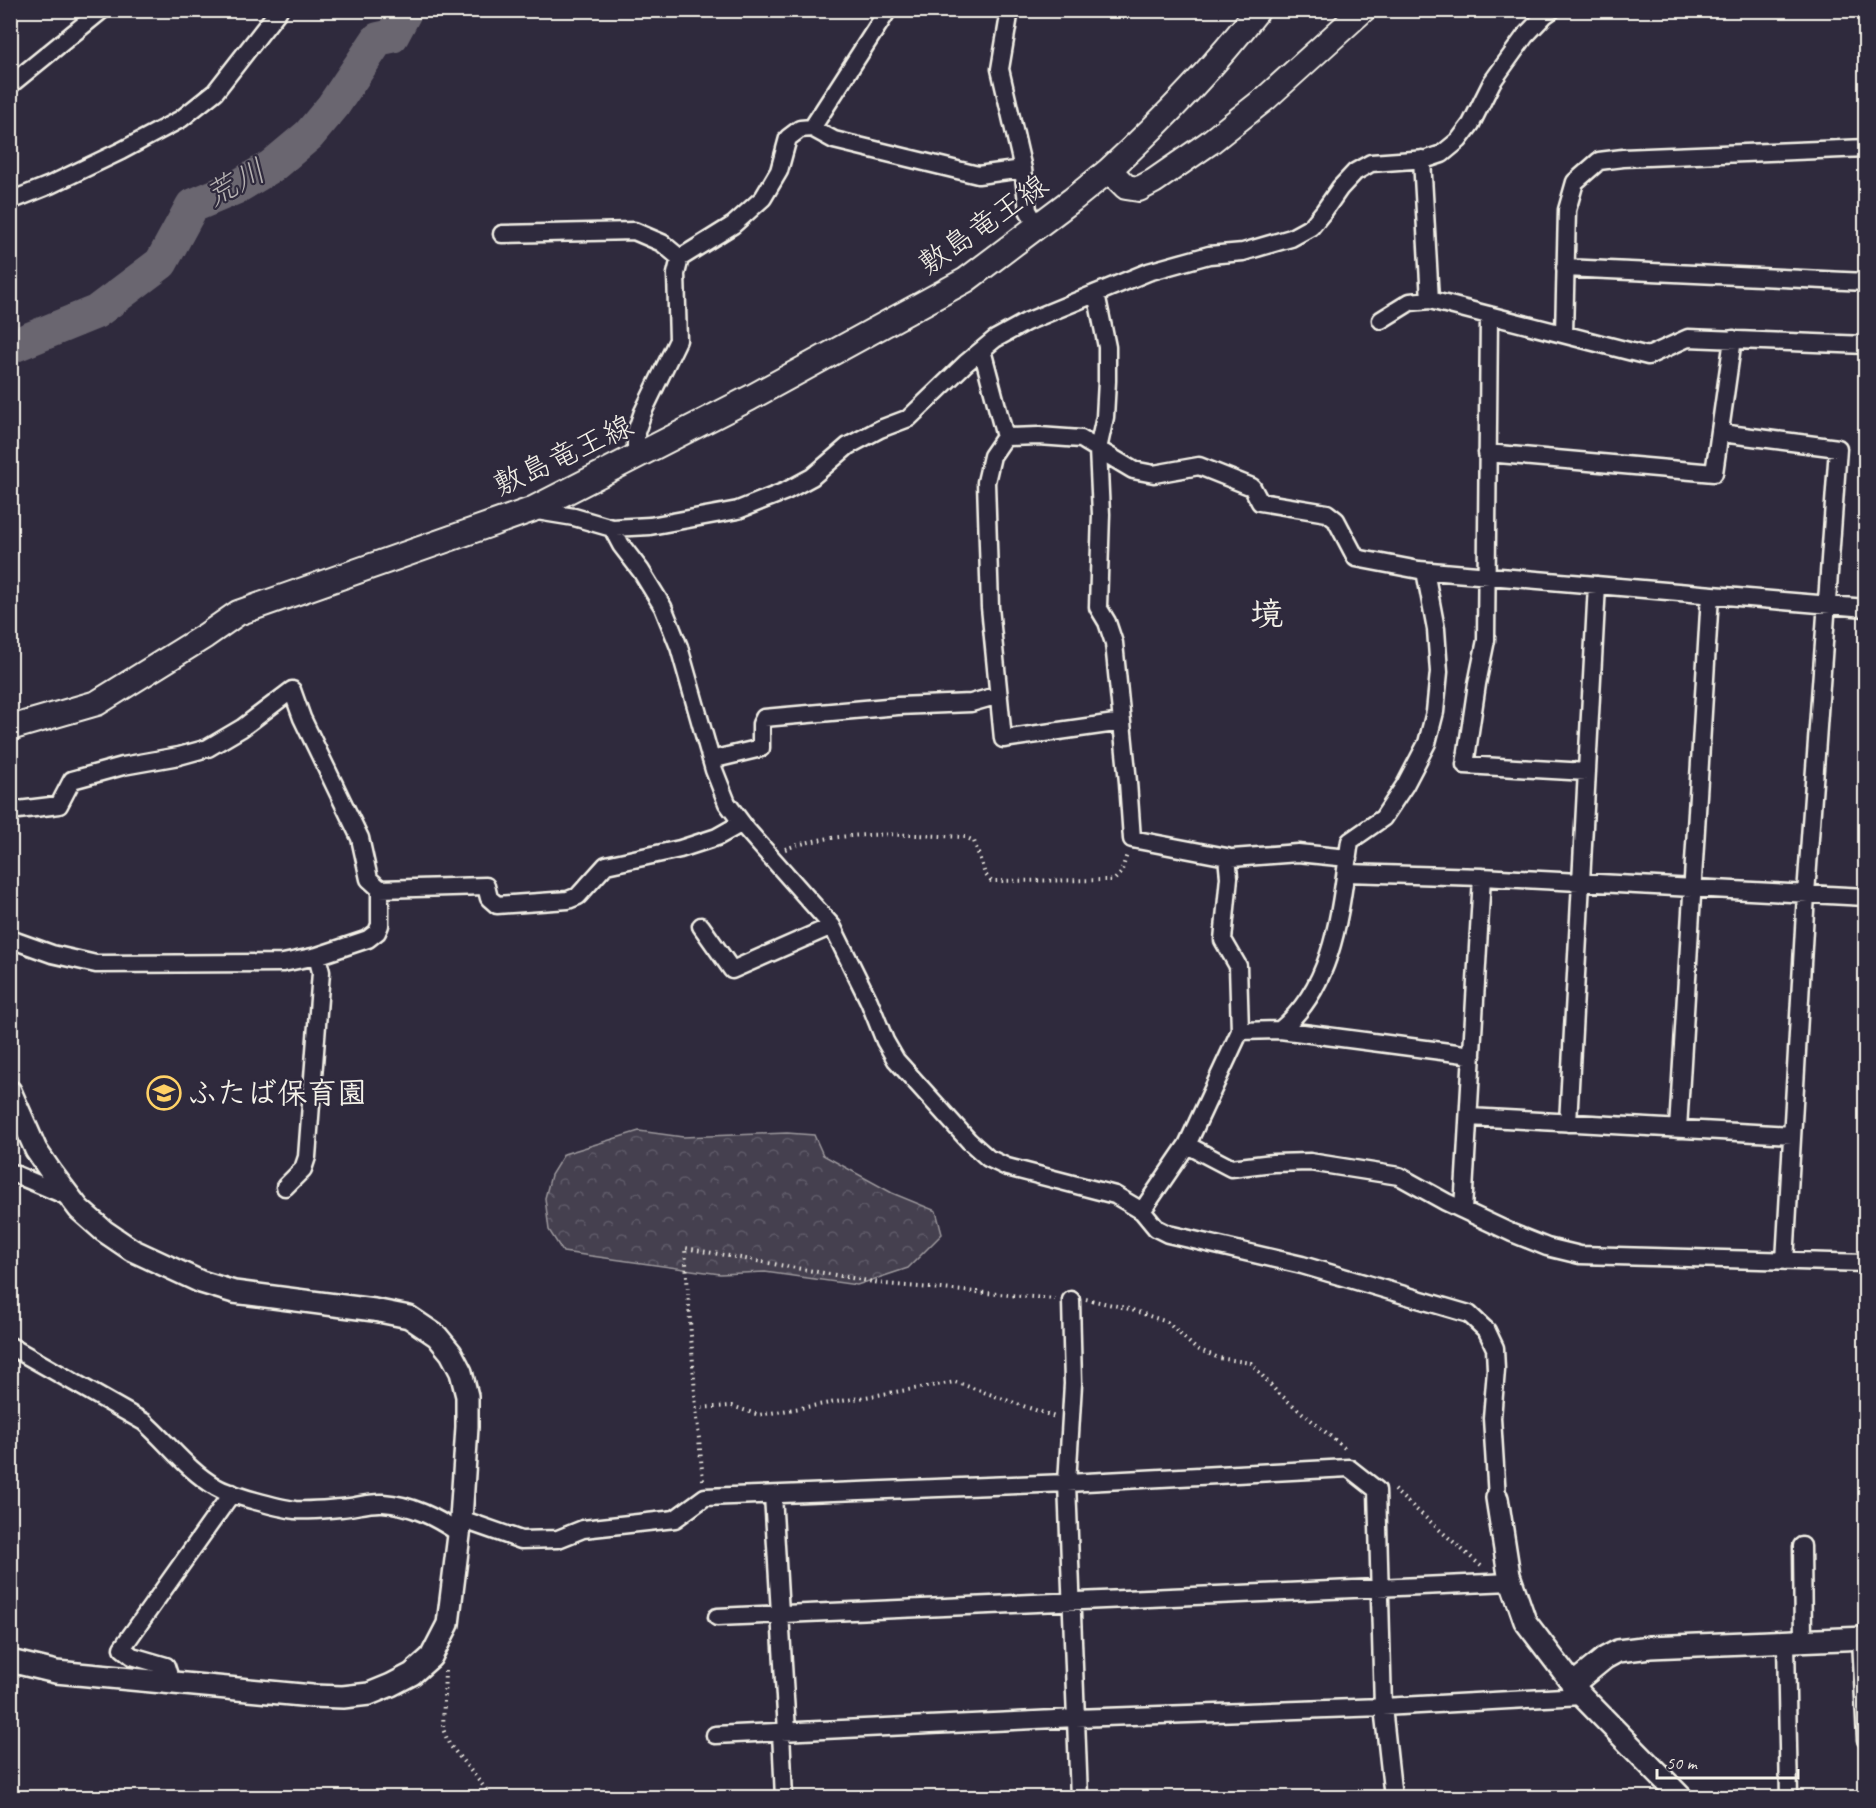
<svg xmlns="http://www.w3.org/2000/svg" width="1876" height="1808" viewBox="0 0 1876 1808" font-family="Caveat,'Klee One',sans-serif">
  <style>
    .forest { fill: url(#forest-crowns); stroke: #9c989c; stroke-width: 1.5 }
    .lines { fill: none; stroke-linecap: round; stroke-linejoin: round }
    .river { stroke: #6a6670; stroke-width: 34 }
    .minor-casing { stroke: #f4f1e8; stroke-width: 21 }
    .tertiary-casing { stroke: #f4f1e8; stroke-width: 26 }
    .secondary-casing { stroke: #f4f1e8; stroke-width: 28 }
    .path { stroke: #f4f1e8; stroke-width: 4; stroke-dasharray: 1.5 4.5; stroke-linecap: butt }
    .minor { stroke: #2f2a3d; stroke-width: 16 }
    .tertiary { stroke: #2f2a3d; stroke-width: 21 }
    .secondary { stroke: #2f2a3d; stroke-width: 24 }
    .labels { text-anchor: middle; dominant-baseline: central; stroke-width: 4.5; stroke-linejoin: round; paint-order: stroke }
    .street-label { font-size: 30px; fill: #f4f1e8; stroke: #2f2a3d }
    .poi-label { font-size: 30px; font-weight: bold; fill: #f4f1e8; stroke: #2f2a3d; text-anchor: start }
    .water-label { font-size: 32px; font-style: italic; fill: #b6b2b2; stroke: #2f2a3d }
    .quarter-label { font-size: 33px; font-weight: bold; fill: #f4f1e8; stroke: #2f2a3d }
  </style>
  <defs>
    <pattern id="forest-crowns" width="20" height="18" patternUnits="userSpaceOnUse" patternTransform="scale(1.5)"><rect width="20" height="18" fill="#454050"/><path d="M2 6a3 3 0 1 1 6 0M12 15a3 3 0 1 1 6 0" fill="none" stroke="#605c69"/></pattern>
  </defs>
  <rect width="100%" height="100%" fill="#2f2a3d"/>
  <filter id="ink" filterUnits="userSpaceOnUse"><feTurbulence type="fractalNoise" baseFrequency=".0167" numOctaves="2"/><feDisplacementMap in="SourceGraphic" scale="12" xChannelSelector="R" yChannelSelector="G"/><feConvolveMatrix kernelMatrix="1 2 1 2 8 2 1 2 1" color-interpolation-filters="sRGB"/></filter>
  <g filter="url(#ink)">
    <path class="forest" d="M639 1131 683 1137 787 1133 814 1135 823 1155 892 1193 936 1211 942 1234 908 1268 857 1285 765 1272 720 1274 563 1252 549 1230 545 1198 551 1175 564 1154Z"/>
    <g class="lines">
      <path class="river" d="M10 347 96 312 161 263 192 206 237 187 272 166 309 135 333 106 378 39 392 36 406 10"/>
      <defs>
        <path id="minor" d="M1010 10 1000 69 1023 169 1028 210 1037 227
          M10 85 102 10
          M812 128 888 10
          M1422 159 1430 300 1648 356 1688 338 1866 345
          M10 201 50 185 121 151 181 119 215 92 279 10
          M502 234 634 231 662 243 680 258
          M1565 268 1866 282
          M1096 293 1107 347V381L1105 417 1098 449 1101 514 1098 607 1107 622 1114 643 1128 782 1132 839 1232 858 1298 853 1348 858
          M1489 315 1486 640 1477 684 1465 765 1587 772
          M1381 320 1410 302 1430 300
          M1564 334 1567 210 1575 182 1599 161 1623 158 1866 148
          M982 350 1005 437 992 456 986 482 990 607 1003 739 1122 722
          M1721 433 1838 448 1806 894 1785 1261
          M1005 437 1039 436 1081 439 1133 470 1154 474 1199 466 1252 487 1260 502 1327 513 1336 520 1356 558 1419 570 1866 608
          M1487 453 1714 473 1733 339
          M636 456V432L643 412 678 340 676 274 680 258 733 225 763 198 779 171 788 138 800 129 812 128 834 140 978 175 1023 169
          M531 510 574 517 612 528 650 526 738 510 786 491 812 477 848 446 880 429 909 418 966 363 995 339 1026 322 1148 272 1209 255 1243 252 1291 238 1311 227 1324 211 1340 188 1355 172 1371 163 1427 159 1442 154 1459 140 1471 124 1492 82 1525 36 1545 15 1552 10
          M612 528 621 545 641 571 663 607 679 647 714 770 727 803 747 830 832 926 869 1001 885 1041 896 1060 969 1141 988 1158 1007 1167 1115 1195 1142 1211 1156 1228 1168 1234 1302 1265 1469 1314 1487 1331 1495 1348 1496 1370 1492 1418 1497 1498
          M711 760 761 748V724L764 718 898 706 971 703 999 695
          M10 811 59 805 72 780 123 766 179 756 208 748 242 728 292 690 302 718 360 838 369 879 380 889
          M1227 857 1229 877 1223 940 1238 966 1240 1031
          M1346 873 1482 877 1866 897
          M701 926 732 970 832 926
          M10 939 52 954 96 964 283 963 317 956 368 939 377 932 380 925V889L486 886 489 898 497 905 568 900 578 896 606 865 680 849 717 837 742 823
          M1280 1030 1472 1055
          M1469 1117 1792 1135
          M1568 1123 1597 585
          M1678 1129 1710 595
          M1187 1145 1231 1168 1273 1163 1310 1162 1399 1176 1446 1202 1512 1233 1547 1247 1580 1255 1866 1263
          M10 1172 71 1198
          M285 1187 303 1169 307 1157 321 972 317 956
          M1463 1210 1482 877
          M1142 1211 1187 1145 1240 1031 1280 1030C1336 984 1340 908 1350 841L1383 818 1405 785 1427 743 1435 712 1439 672 1436 629 1425 571
          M1071 1300 1073 1384 1067 1483 1079 1798
          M10 1346 144 1422C168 1443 188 1471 216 1487 229 1495 280 1508 295 1510 310 1511 327 1509 341 1508 355 1507 369 1502 383 1503 412 1505 435 1517 459 1533
          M773 1495 787 1731
          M461 1519 521 1540 558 1539 583 1529 675 1519 705 1497 1067 1483 1349 1468 1377 1490 1383 1707 1393 1798
          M1802 1546 1803 1641
          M717 1617 1511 1582
          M1861 1639 1866 1740
          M1786 1642 1789 1798
          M171 1682 166 1666 132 1656 122 1648 232 1493
          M781 1732 784 1798
          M715 1735 1076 1718 1383 1707 1582 1696"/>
        <path id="tertiary" d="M10 1091 36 1150 51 1172 79 1209 104 1231 132 1250 201 1282 234 1292 374 1310 409 1317 437 1336 451 1353 461 1372 467 1396V1427L461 1519 448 1624 431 1657 412 1674 391 1685 369 1694 343 1697 312 1696 56 1672 10 1661
          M1497 1498 1509 1575 1525 1621 1582 1696 1682 1798
          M1572 1685 1605 1658 1618 1651 1650 1647 1866 1638"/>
        <path id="secondary" d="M1109 170C1163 120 1213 68 1258 10
          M10 728 97 703 205 636 238 613 531 510 750 398 966 280 1072 200 1109 170 1126 187 1139 189 1154 181 1209 143 1266 98 1363 10"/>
      </defs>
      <use href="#minor" class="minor-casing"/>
      <use href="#tertiary" class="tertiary-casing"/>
      <use href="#secondary" class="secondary-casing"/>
      <path class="path" d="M785 849C841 829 906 835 965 837L974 841 985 874 991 881 1114 880 1121 873 1127 854
        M1086 1299 1126 1308 1167 1322 1195 1348 1219 1358 1251 1363 1276 1391 1347 1450
        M696 1408 732 1406 759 1415 955 1382 1055 1417
        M703 1480 696 1408 685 1248 885 1284 1055 1299
        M1394 1490 1481 1566
        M445 1671 443 1729 449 1744 493 1798"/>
      <use href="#minor" class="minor"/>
      <use href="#tertiary" class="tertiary"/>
      <use href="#secondary" class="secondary"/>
    </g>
  </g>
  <defs>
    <symbol id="school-ring" viewBox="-11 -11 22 22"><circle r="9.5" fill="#2f2a3d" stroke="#ffd166" stroke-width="1.5"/><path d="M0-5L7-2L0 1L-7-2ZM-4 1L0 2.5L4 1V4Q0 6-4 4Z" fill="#ffd166"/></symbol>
  </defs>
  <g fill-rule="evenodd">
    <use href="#school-ring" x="145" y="1074" width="38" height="38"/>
  </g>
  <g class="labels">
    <g class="street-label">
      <text transform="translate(983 224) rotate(-35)">敷島竜王線</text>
      <text transform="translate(563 455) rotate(-25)">敷島竜王線</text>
    </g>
    <g class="poi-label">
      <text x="187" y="1093">ふたば保育園</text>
    </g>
    <g class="water-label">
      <text transform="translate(235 183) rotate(-28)">荒川</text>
    </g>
    <g class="quarter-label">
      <text x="1267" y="614">境</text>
    </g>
  </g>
  <rect width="1876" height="1808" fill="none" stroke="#2f2a3d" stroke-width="36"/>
  <rect x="18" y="18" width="1840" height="1772" fill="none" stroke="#f4f1e8" stroke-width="2" filter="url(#ink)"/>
  <path d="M1657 1769v9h141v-9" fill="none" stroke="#f4f1e8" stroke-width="3"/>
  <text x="1666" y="1769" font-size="18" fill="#f4f1e8" stroke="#2f2a3d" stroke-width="4.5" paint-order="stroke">50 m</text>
</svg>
